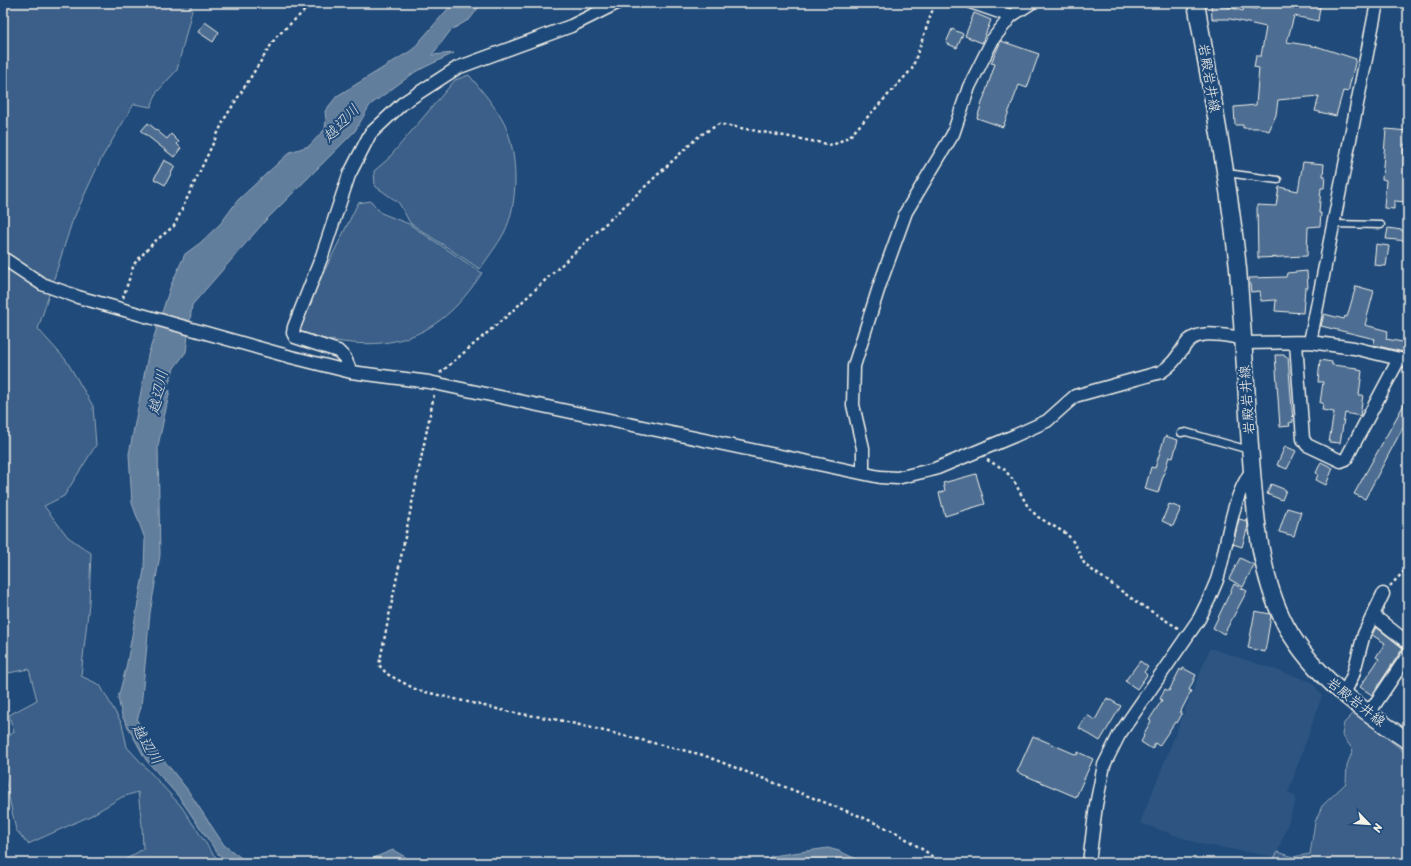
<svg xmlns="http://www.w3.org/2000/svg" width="1411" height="866" viewBox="0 0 1411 866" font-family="Sriracha,'Klee One',sans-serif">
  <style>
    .built { fill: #2d5581 }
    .green { fill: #3a5f88; stroke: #97a8b8 }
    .water { fill: #627e9d; stroke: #9cacbb }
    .building { fill: #4d6e92; stroke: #f4f1e8 }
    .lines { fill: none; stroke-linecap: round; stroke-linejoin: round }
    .lane-casing { stroke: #f4f1e8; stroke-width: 9 }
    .street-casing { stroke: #f4f1e8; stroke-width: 15 }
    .secondary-casing { stroke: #f4f1e8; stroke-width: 19 }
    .path { stroke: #f4f1e8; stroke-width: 2.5; stroke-dasharray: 3 3; stroke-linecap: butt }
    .lane { stroke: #1f4a7a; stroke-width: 6 }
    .street { stroke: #1f4a7a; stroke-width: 12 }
    .secondary { stroke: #1f4a7a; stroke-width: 16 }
    .labels { text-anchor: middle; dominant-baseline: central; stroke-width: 4; stroke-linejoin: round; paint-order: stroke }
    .street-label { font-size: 14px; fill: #f4f1e8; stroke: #1f4a7a }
    .water-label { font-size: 15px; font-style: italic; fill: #dee0dd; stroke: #1f4a7a }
  </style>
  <rect width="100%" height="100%" fill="#1f4a7a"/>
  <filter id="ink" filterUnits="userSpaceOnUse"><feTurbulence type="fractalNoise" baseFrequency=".025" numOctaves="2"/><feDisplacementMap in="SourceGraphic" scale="8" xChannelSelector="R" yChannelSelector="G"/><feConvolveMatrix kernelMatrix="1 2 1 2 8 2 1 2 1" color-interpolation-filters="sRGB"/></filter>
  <g filter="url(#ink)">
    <path class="built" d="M1210 648 1312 682 1322 696 1288 793 1295 796V803L1276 857 1200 844 1140 823Z"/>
    <path class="green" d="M3 3H190L192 10 177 70 157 92 151 107 134 104 101 159 72 222 38 329 66 360 93 406 96 445 64 496 44 506 68 537 91 553 89 603 81 676 100 685 122 724 127 747 181 806 213 854 222 863H120L143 849 142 825 138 792 122 797 90 816 28 844 16 830 5 779 3 777V741L14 732 9 715 37 700 29 669 3 674Z
      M469 75C482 91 496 107 505 125 518 154 519 204 504 233 497 246 488 257 480 269L410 223 399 203 375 186 374 171 387 160 455 80Z
      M371 201 381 213 409 224 482 273C435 345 383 355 304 334L299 331 298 325 358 203Z
      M1355 712 1408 755V863H1271L1278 852 1293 857 1310 854 1315 822 1322 806 1346 783 1347 765 1353 750 1342 735 1344 723Z"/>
    <path class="water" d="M453 3H482L470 19 451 30 432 55 454 53 415 72 370 105 355 131 266 220 192 305 186 352 174 368 165 394 170 390 158 446 160 555 150 613 141 707 137 720 146 738 187 789 224 845 248 863H230L218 854 179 797 146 760 122 716 118 698 126 668 144 570 145 539 132 503 129 454 148 355 171 285 185 254 200 243 221 223 238 200 290 152 309 146 325 129 326 120 325 111 337 96 412 50Z
      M828 848 839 851 865 863H758L772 856Z
      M393 850 416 863H361Z"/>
    <path class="building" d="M1211 3H1222V5L1243 11 1244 6 1256 9 1257 3H1299L1320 7 1318 21 1294 16 1287 42 1319 47 1356 59 1348 92 1343 91 1336 116 1315 111 1319 96 1278 100 1276 115 1269 131 1260 128H1243V125H1235L1234 107 1256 105 1259 68 1254 67 1256 56H1261L1266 27 1230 19H1212Z
      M974 13 991 20 982 43 965 36Z
      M205 22 219 32 213 42 198 32Z
      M952 29 963 34 957 48 946 43Z
      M1001 41 1039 54 1027 88 1019 85 1003 127 977 118 995 64 991 63Z
      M148 123 167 139 171 134 179 142 177 144 181 148 174 157 141 131Z
      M1386 129 1408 131V145L1404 144 1403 167 1408 168V202L1394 201V209L1384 208 1386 180 1382 179Z
      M164 160 175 166 165 185 154 179Z
      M1303 162 1324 164 1323 176H1325L1324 188H1321L1319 213H1321L1320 226 1308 227 1307 256 1258 258 1257 205 1276 206 1279 187 1298 191Z
      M1388 228 1408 231V241L1386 239Z
      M1376 244 1389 246 1386 266 1374 265Z
      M1307 271 1308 288H1305L1303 313 1275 311 1276 300 1261 301 1260 291 1251 292 1249 278 1286 277 1287 273Z
      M1356 286 1374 291 1365 325 1388 331 1386 339 1408 343V353L1373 345 1375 339 1321 326 1324 314 1344 319 1345 316 1347 317Z
      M1275 355H1285V357H1288L1293 422 1289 423 1290 426 1280 427Z
      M1320 360 1332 362V365L1358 368V370L1362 371 1359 395H1363L1360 416 1345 413 1340 443 1329 442 1334 412 1322 410 1323 403H1320L1323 382H1318Z
      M1408 397V418L1365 499 1354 494Z
      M1165 436 1178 440 1173 458 1169 457 1158 493 1145 489 1151 467 1155 468Z
      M1285 446 1296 451 1287 469 1277 465Z
      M1321 462 1333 468 1326 485 1316 480 1318 474 1316 473Z
      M976 474 985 504 945 516 939 493 945 491 943 483Z
      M1271 484 1286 490 1282 500 1267 494Z
      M1169 504 1181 508 1173 526 1162 521Z
      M1287 508 1301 512 1294 536 1279 532Z
      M1239 519 1247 521 1248 526 1242 547 1233 544Z
      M1240 558 1254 565 1243 587 1229 579Z
      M1234 584 1247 591 1224 634 1213 628Z
      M1255 611 1270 614 1271 616 1265 652 1248 648Z
      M1376 627 1403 648 1372 695 1360 687 1379 659 1376 657 1385 643 1372 635Z
      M1140 661 1148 667 1144 672 1147 675 1137 689 1125 681Z
      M1183 668 1196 675 1189 690 1191 691 1180 713 1182 714 1177 723 1175 722 1159 746 1155 743 1152 749 1141 742 1144 736 1143 735 1151 721 1149 720 1162 700 1160 699 1165 689 1169 691 1180 669 1182 671Z
      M1107 698 1121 706 1100 741 1079 728 1087 715 1095 720Z
      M1033 736 1077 755 1078 752 1093 759 1076 797 1017 772Z"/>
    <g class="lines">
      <defs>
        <path id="lane" d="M1227 173 1278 180
          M1334 224 1381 225
          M1181 433 1186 432 1249 450"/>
        <path id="street" d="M973 3 1011 16
          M3 258 42 284 78 297 291 357 351 372 429 382 880 477 897 478 935 469 1014 436 1047 421 1075 396 1161 372C1173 365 1178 355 1186 344 1197 328 1226 336 1242 338
          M1310 342 1377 3
          M1243 343 1310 342 1354 348 1408 361
          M1296 343 1303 439 1307 445 1341 461 1346 459 1399 359
          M351 372 345 358 338 351 295 337 293 333 294 327 322 256 349 175 370 134 403 103 457 68 571 26 617 3
          M863 473V448L853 405 854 366 880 284 906 212 953 134 969 87 993 39 1011 16 1031 3
          M1373 615 1408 643
          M1344 694 1353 675 1364 634 1383 594
          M1369 713 1408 655
          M1089 863 1096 805 1104 765 1119 735 1199 619C1206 606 1212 593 1217 580 1228 544 1230 501 1252 470"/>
        <path id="secondary" d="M1196 3C1211 91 1229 180 1238 269 1243 328 1246 387 1250 446 1255 507 1257 571 1286 626 1314 677 1361 709 1408 741"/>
      </defs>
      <use href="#lane" class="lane-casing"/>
      <use href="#street" class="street-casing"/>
      <use href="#secondary" class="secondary-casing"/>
      <path class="path" d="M123 298 134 264 154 242 174 226 225 118 276 37 313 3
        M440 373 507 316 699 136 719 124 833 145 850 136 912 69 935 3
        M434 395 379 665 387 674 417 690 510 712 559 720 703 755 862 817 897 833 928 853 939 863
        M987 460 1004 469 1014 481 1028 507 1038 517 1067 534 1075 544 1085 565 1138 603 1178 628
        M1390 586 1408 567"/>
      <use href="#lane" class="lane"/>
      <use href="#street" class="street"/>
      <use href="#secondary" class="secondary"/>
    </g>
  </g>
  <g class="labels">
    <g class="street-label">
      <text transform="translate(1209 78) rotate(80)">岩殿岩井線</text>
      <text transform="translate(1247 400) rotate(-94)">岩殿岩井線</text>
      <text transform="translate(1356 702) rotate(38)">岩殿岩井線</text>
    </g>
    <g class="water-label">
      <text transform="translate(341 123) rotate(-46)">越辺川</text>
      <text transform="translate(158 392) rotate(-78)">越辺川</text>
      <text transform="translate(147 744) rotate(59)">越辺川</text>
    </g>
  </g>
  <rect width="1411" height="866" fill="none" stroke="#1f4a7a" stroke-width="16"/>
  <rect x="8" y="8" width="1395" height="850" fill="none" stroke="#f4f1e8" stroke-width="1.5" filter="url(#ink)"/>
  <g transform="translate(1369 824) rotate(115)" stroke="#1f4a7a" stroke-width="3" paint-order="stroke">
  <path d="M0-3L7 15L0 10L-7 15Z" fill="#f4f1e8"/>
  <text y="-6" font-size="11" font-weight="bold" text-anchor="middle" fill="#f4f1e8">N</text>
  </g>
</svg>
